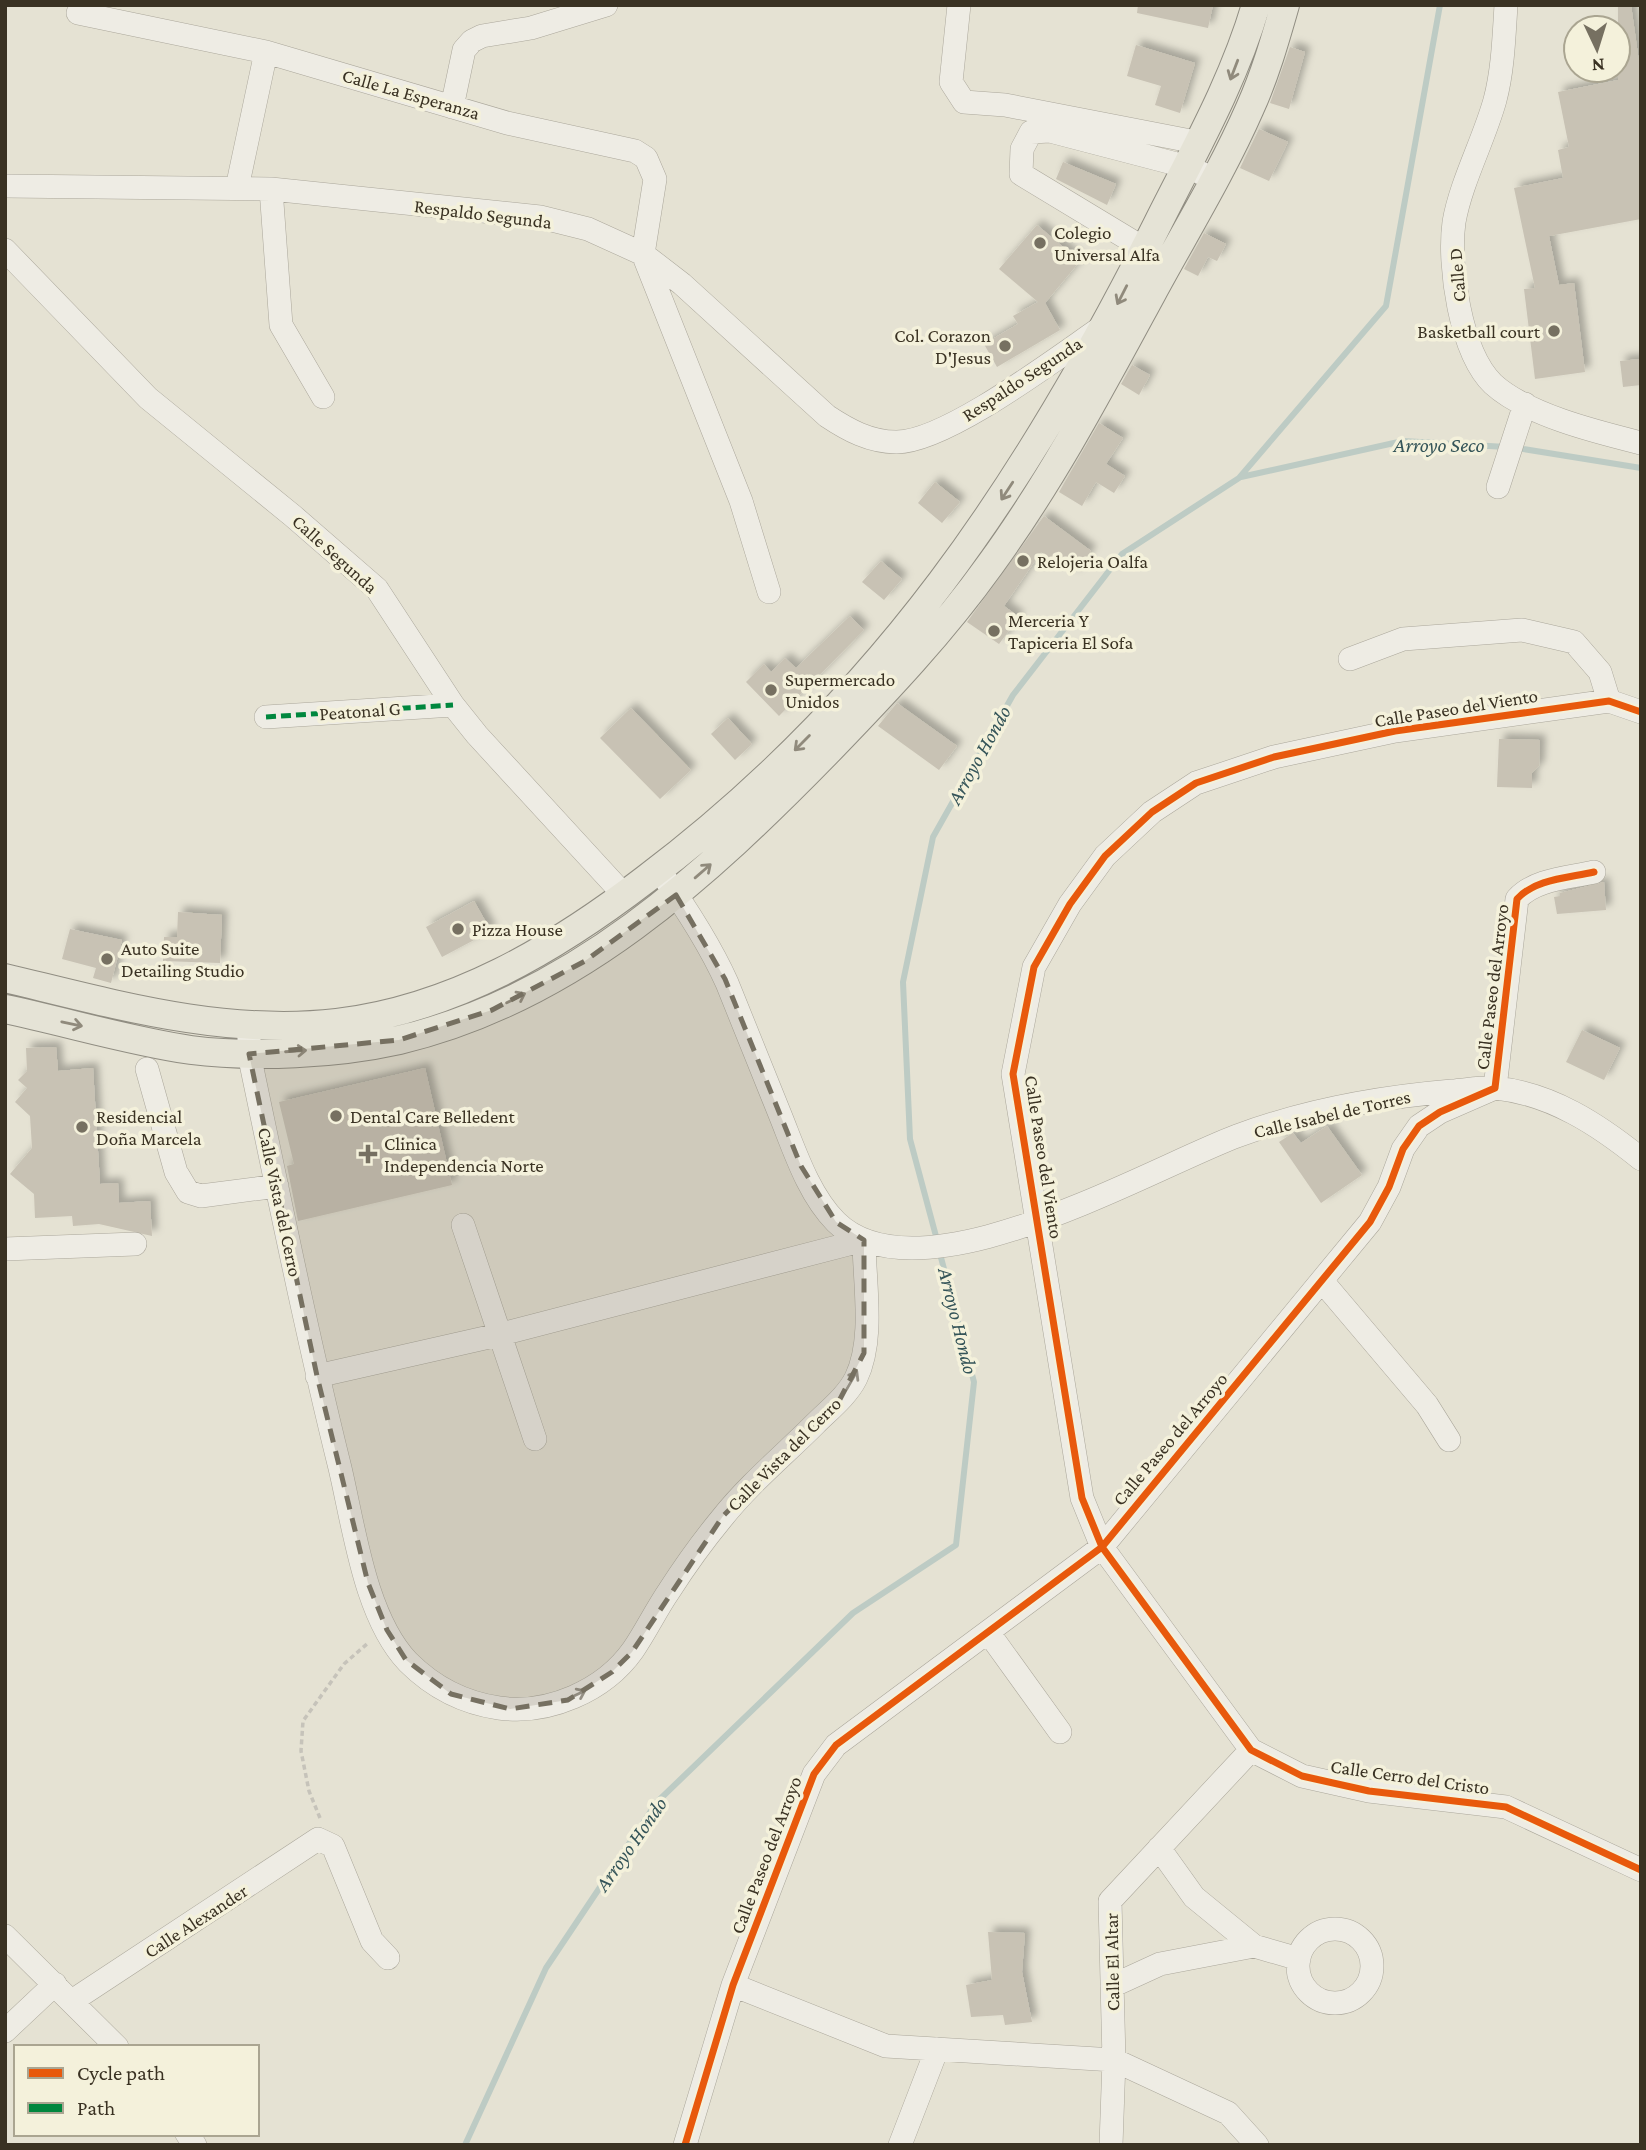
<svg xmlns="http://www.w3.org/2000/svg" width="1646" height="2150" viewBox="0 0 1646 2150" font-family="'Crimson Pro',serif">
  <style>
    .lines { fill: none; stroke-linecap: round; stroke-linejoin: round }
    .stream { stroke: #bdcbc4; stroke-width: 6 }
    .building { fill: #c8c2b4; filter: url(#shadow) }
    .minor-casing { stroke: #aba79b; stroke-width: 24 }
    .major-casing { stroke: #908d82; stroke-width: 30 }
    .path { stroke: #c6c3ba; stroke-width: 3.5; stroke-dasharray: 5 3.5; stroke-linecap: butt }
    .minor { stroke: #eeece4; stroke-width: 23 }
    .major { stroke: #e5e3d6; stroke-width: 28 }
    .quiet { stroke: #00873e; stroke-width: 5; stroke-dasharray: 10 5; stroke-linecap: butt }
    .cycleway-casing { stroke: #f4f1db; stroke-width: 11 }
    .cycleway { stroke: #e8590c; stroke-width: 7 }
    .oneway { stroke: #908a7c }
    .oneway2 { stroke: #948f84 }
    .marked { fill: #767061; fill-opacity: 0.2; stroke: #767061; stroke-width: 5; stroke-dasharray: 14 9; stroke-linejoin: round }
    .poi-dot { fill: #767061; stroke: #f4f1db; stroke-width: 2.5 }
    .labels { text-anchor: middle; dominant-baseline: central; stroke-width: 7; stroke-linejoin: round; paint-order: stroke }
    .street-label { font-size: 19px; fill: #3a3223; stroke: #f4f1db }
    .poi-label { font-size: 19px; fill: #3a3223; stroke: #f4f1db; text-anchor: start }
    .water-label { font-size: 21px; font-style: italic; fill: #345458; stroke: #f4f1db }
  </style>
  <defs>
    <filter id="shadow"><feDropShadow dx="5.5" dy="-5.5" stdDeviation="3.5" flood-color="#0004"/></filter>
  </defs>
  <rect width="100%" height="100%" fill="#e5e2d3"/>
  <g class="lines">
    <path class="stream" d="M1517 448 1641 468
      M1241 477 1403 441 1506 447
      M937 1240 910 1139 903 982 933 837 1013 695 1122 554 1239 478 1386 306 1440 5
      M465 2145 546 1968 657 1802 853 1613 956 1545 974 1382 939 1250"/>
  </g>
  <path class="building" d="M1138 5H1213L1208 28 1137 13Z
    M1618 5H1631L1641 76V219L1549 236 1559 285 1574 283 1585 372 1535 379 1524 289 1535 288 1514 188 1563 178 1558 150 1569 147 1558 92 1618 80Z
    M1136 45 1195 63 1180 113 1155 105 1161 86 1127 76Z
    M1290 47 1305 52 1289 109 1270 103Z
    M1259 129 1288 142 1269 181 1240 168Z
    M1063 162 1116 184 1107 205 1056 179Z
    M1037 225 1080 261 1045 303 1060 330 997 367 984 344 1018 324 1013 316 1038 302 999 269Z
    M1204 233 1226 244 1217 261 1208 257 1198 276 1184 269Z
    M1641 359V385L1623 387 1620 361Z
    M1132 365 1150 375 1139 395 1121 384Z
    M1099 423 1123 438 1106 464 1125 476 1114 493 1096 482 1082 506 1059 492Z
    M935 482 960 502 942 523 918 503Z
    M1044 516 1091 551 1073 575 1041 552 1004 606 1019 617 999 644 967 622Z
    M881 561 902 579 884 600 862 582Z
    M850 616 864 630 779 716 746 682 764 664 771 672 785 658 796 668Z
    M897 703 957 746 939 770 878 726Z
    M631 708 691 770 660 799 600 738Z
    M728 718 752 744 735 760 711 734Z
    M1499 739 1540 740 1539 766 1532 773V788L1497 787Z
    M1604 882 1606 910 1557 914 1554 897 1560 896V893Z
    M474 901 491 931 442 957 426 927Z
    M178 912 222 915 220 963 163 961 164 937H177Z
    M70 929 122 940 111 983 93 978 96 968 62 959Z
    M1582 1030 1620 1048 1604 1080 1566 1062Z
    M56 1047 58 1071 93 1068 100 1184 118 1183 119 1203 150 1201 152 1236 99 1224 73 1226 72 1216 35 1218 34 1194 10 1174 32 1148 30 1116 15 1102 27 1088 18 1080 27 1071 26 1048Z
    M425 1068 452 1185 298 1221 287 1166 294 1164 279 1102Z
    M1327 1126 1362 1175 1321 1203 1279 1142 1293 1133 1301 1143Z
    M988 1932 1025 1933 1022 1972 1032 2022 1005 2025 1003 2015 971 2017 966 1985 992 1980Z"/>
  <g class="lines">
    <defs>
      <path id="minor" d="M959 5 951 82 964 102 1005 105 1201 143
        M1506 5C1504 36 1503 70 1495 100 1484 140 1461 182 1454 222 1448 265 1460 352 1493 384 1527 415 1597 432 1641 443
        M78 13 266 52 507 123 635 151 646 158 655 179 643 254 741 501 769 592
        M452 107 464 50 472 41 482 36 531 28 606 5
        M5 186 271 189 540 217 588 229 643 254 682 284 827 416C848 430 870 442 896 442 945 443 1058 357 1102 327
        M237 188 266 52
        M271 189 281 325 323 397
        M1145 249 1021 174 1022 149 1031 132 1050 131 1188 167 1214 179
        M5 250 148 398 293 516 377 589 453 705 477 735 625 896
        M1498 487 1525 404
        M1350 659 1403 639 1522 630 1574 642 1600 672 1609 701
        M1641 712 1609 701 1395 731 1274 757 1196 783 1152 812 1105 856 1070 904 1034 967 1013 1074 1082 1498 1102 1547 1251 1750 1302 1776 1369 1791 1506 1807 1641 1870
        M266 717 453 705
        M659 870C684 905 709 943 727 983 745 1027 763 1073 781 1117 795 1152 809 1195 836 1222 919 1304 1149 1169 1237 1136 1304 1111 1381 1097 1452 1091 1466 1090 1482 1087 1496 1088 1552 1094 1599 1125 1641 1159
        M249 1038V1054C278 1192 306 1331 340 1468 354 1527 365 1617 408 1662 433 1687 464 1703 499 1708 548 1715 604 1691 633 1650 646 1631 656 1610 669 1591 685 1566 703 1541 722 1518 749 1484 784 1455 815 1424 829 1410 847 1396 856 1378 875 1339 864 1282 864 1240
        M147 1069 176 1172 188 1192 201 1196 277 1186
        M463 1225 535 1439
        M5 1249 135 1244
        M1322 1281 1427 1405 1449 1440
        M317 1376 498 1335 864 1240
        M988 1632 1060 1732
        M1159 1848 1194 1897 1254 1946
        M1298 1966a37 37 0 1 1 74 0a37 37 0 1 1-74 0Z
        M5 1936 117 2047
        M733 1985 886 2046 1114 2060 1228 2113 1257 2145
        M1112 1986 1160 1964 1254 1946 1299 1959
        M72 2001 318 1839 333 1846 372 1941 388 1958
        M5 2031 55 1984
        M187 2134 195 2145
        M685 2145 733 1985 814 1774 836 1745 1102 1547 1370 1222 1389 1187 1403 1149 1419 1126 1440 1112 1495 1088 1517 899C1535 879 1568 878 1594 872
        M900 2145 937 2049
        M1111 2145 1114 2060 1110 1901 1251 1750"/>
      <path id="major" d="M5 978C114 1004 223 1036 337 1023 453 1009 555 949 646 879 882 701 1027 484 1158 223 1194 151 1233 83 1256 5
        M5 1009C67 1022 129 1041 191 1050 255 1058 336 1054 399 1040 573 999 708 874 829 750 886 691 942 632 990 565 1052 480 1102 385 1152 293 1185 232 1222 172 1250 108 1265 75 1275 40 1285 5"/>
    </defs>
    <use href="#minor" class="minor-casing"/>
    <use href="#major" class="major-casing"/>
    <path class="path" d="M320 1818 309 1791 301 1751 303 1721 344 1664 368 1643"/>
    <use href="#minor" class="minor"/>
    <use href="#major" class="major"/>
    <path class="quiet" d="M266 717 453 705"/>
    <defs>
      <path id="cycleway" d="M1641 712 1609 701 1395 731 1274 757 1196 783 1152 812 1105 856 1070 904 1034 967 1013 1074 1082 1498 1102 1547 1251 1750 1302 1776 1369 1791 1506 1807 1641 1870
        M685 2145 733 1985 814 1774 836 1745 1102 1547 1370 1222 1389 1187 1403 1149 1419 1126 1440 1112 1495 1088 1517 899C1535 879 1568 878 1594 872"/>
    </defs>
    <use href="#cycleway" class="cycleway-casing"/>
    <use href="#cycleway" class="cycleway"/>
  </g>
  <defs><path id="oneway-shaft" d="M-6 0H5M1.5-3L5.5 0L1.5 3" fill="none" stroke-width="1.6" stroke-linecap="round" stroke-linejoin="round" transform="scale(1.75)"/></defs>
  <g class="oneway">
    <use href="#oneway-shaft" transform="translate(1234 70) rotate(111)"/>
    <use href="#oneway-shaft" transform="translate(1122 295) rotate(117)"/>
    <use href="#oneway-shaft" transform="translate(1007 491) rotate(123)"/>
    <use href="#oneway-shaft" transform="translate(802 743) rotate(135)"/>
    <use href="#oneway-shaft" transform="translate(703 871) rotate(-41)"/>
    <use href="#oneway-shaft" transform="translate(516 998) rotate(-27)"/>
    <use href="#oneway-shaft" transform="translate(72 1024) rotate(12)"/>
    <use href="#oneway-shaft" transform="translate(296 1051) rotate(-4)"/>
  </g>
  <g class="oneway2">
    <use href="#oneway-shaft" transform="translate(852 1380) rotate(-60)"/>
    <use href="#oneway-shaft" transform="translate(576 1695) rotate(-25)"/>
  </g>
  <path class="marked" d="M676 895 725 979 801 1166 836 1222 864 1240V1353L839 1401 723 1516 632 1652 612 1672 568 1700 510 1709 451 1694 406 1660 387 1630 368 1583 317 1376 249 1054 399 1040 492 1010 585 961Z"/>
  <g class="poi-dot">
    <circle cx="1040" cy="243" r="7"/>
    <circle cx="1554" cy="331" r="7"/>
    <circle cx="1005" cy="346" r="7"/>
    <circle cx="1023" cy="561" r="7"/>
    <circle cx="994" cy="631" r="7"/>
    <circle cx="771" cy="690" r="7"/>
    <circle cx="458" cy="929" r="7"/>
    <circle cx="107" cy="959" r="7"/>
    <circle cx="336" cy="1116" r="7"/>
    <circle cx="82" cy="1127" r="7"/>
    <path d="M364.5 1143.5h7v7h7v7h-7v7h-7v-7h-7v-7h7z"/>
  </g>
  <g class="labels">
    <g class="street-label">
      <text transform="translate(411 94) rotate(16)">Calle La Esperanza</text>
      <text transform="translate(483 214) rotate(7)">Respaldo Segunda</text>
      <text transform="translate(1457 275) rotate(-95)">Calle D</text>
      <text transform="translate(1022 379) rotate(-33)">Respaldo Segunda</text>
      <text transform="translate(335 554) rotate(42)">Calle Segunda</text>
      <text transform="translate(1456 708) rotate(-9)">Calle Paseo del Viento</text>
      <text transform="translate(360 711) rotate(-4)">Peatonal G</text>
      <text transform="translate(1492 987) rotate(-83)">Calle Paseo del Arroyo</text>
      <text transform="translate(1332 1114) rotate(-13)">Calle Isabel de Torres</text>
      <text transform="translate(1044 1157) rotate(81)">Calle Paseo del Viento</text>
      <text transform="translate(280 1202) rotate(78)">Calle Vista del Cerro</text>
      <text transform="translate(1170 1439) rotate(-50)">Calle Paseo del Arroyo</text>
      <text transform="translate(784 1454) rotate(-45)">Calle Vista del Cerro</text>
      <text transform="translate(1410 1777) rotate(8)">Calle Cerro del Cristo</text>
      <text transform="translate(766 1855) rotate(-69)">Calle Paseo del Arroyo</text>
      <text transform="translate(196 1921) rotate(-33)">Calle Alexander</text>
      <text transform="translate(1112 1962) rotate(-91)">Calle El Altar</text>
    </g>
    <g class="poi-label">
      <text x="1054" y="232">Colegio<tspan x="1054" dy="22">Universal Alfa</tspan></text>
      <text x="1540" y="331" text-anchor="end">Basketball court</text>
      <text x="991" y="335" text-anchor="end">Col. Corazon<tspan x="991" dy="22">D'Jesus</tspan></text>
      <text x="1037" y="561">Relojeria Oalfa</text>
      <text x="1008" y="620">Merceria Y<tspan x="1008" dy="22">Tapiceria El Sofa</tspan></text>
      <text x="785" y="679">Supermercado<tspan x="785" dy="22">Unidos</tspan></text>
      <text x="472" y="929">Pizza House</text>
      <text x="121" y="948">Auto Suite<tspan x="121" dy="22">Detailing Studio</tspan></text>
      <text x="96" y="1116">Residencial<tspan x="96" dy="22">Doña Marcela</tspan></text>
      <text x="350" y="1116">Dental Care Belledent</text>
      <text x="384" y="1143">Clinica<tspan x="384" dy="22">Independencia Norte</tspan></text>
    </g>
    <g class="water-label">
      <text x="1439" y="445">Arroyo Seco</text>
      <text transform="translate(979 755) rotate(-61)">Arroyo Hondo</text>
      <text transform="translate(958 1321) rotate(76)">Arroyo Hondo</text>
      <text transform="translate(631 1844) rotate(-55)">Arroyo Hondo</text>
    </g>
  </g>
  <rect width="1646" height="2150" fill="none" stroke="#3a3223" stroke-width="14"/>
  <rect x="14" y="2045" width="245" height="91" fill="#f4f1db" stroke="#aaa591" stroke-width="2"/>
  <rect x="28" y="2068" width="35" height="10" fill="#e8590c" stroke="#aaa591" stroke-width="2"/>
  <text x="77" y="2080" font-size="21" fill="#3a3223">Cycle path</text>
  <rect x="28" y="2103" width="35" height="10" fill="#00873e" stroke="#aaa591" stroke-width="2"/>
  <text x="77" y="2115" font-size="21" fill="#3a3223">Path</text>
  <g transform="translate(1597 49) rotate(176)"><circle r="33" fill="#f4f1db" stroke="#aaa591" stroke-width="2"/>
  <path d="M0-5L12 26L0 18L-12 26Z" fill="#767061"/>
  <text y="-10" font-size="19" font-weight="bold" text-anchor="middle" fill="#3a3223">N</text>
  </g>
</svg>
